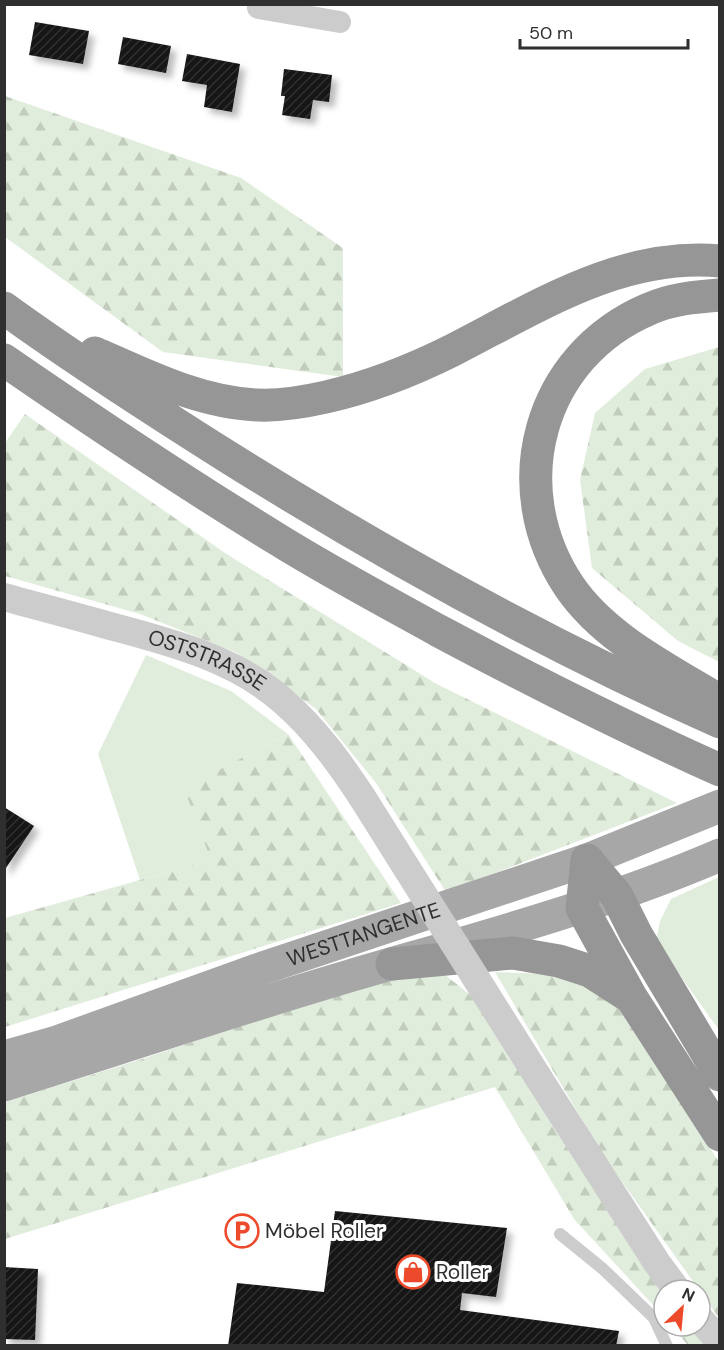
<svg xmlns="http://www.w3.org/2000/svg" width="724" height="1350" viewBox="0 0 724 1350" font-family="'DM Sans',sans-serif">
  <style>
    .grass { fill: #e1eddc }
    .forest { fill: url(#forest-firs) }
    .building { fill: url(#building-hatch); filter: url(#shadow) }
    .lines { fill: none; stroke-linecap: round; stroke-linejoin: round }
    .service { stroke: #ccc; stroke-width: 12 }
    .minor { stroke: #ccc; stroke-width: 22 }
    .tertiary { stroke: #ccc; stroke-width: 28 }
    .primary { stroke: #a7a7a7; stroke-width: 33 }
    .motorway { stroke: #969696; stroke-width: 33 }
    .tertiary-bridge { stroke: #ccc; stroke-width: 28 }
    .labels { text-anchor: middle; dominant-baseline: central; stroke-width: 6; stroke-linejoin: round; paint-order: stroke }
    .street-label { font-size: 21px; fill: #2f2f2f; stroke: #fff }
    .poi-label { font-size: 21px; fill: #2f2f2f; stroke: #fff; text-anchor: start }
  </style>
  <defs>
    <pattern id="forest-firs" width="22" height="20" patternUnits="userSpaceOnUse" patternTransform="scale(1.5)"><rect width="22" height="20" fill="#e1eddc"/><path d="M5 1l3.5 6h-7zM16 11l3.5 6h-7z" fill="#c1ccbd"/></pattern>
    <pattern id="building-hatch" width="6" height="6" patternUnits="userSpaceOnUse" patternTransform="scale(1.5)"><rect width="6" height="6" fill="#161616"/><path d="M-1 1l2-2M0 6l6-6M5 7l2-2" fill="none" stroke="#303030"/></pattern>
    <filter id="shadow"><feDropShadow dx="5.5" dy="5.5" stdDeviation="3" flood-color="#0004"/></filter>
  </defs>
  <rect width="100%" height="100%" fill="#fff"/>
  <path class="grass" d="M146 655 231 691 288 734 185 788 212 860 140 880 98 754Z
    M719 877V1030L656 942 660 921 671 899Z"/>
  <path class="forest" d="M5 96 241 178 343 248V377L163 352 5 237Z
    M719 347H720L719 662 678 641 592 568 580 480 595 413 645 369Z
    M25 414 228 555 435 683 677 803 446 892 376 783 316 709 235 652 140 614 5 576V443Z
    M288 734 401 903 5 1027V918L211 860 184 788Z
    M440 971 482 1004 664 1290V1317L574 1219 495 1087 5 1239V1102L142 1059 295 1007 391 978Z
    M495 972 550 974 595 988 625 1014 719 1162V1318L601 1152Z
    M671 1326H697L712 1345H688Z"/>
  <path class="building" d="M35 22 89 31 83 64 29 55Z
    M123 37 171 46 166 73 118 64Z
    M187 54 240 64 232 112 204 107 207 85 182 81Z
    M284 69 332 75 329 102 313 100 310 119 282 115 285 96H281Z
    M4 807 34 826 4 871Z
    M335 1211 507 1228 496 1297 462 1293 460 1310 619 1331 616 1346H228L237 1283 324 1292Z
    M4 1267 38 1269 35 1340 4 1339Z"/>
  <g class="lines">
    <path class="service" d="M560 1234 603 1269 654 1318 667 1346"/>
    <path class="minor" d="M258 8 340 22"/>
    <g class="tertiary">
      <path id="s1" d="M4 597C40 607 75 616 110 626 170 642 237 659 284 702 315 729 339 762 362 797"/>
      <path d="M538 1077 657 1263 677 1290"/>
      <path d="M700 1319 720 1342"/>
    </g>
    <g class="primary">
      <path id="s2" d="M4 1057 54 1043 254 971 587 860 720 806"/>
      <path d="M4 1085C118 1049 231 1011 346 977 472 940 599 907 720 855"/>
    </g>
    <path class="motorway" d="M720 295C695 297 671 299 649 309 538 356 503 487 569 586 604 638 668 669 720 701
      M4 308C77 361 152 409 228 457 386 556 549 646 720 722
      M95 353C147 376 201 403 258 405 281 406 304 402 326 397 370 387 413 370 453 350 537 307 621 252 720 261
      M4 360C94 422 184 482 277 539 330 572 385 601 439 631 531 680 624 727 720 770
      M587 860 582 908 631 997 720 1135
      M587 860 617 896 636 934 720 1075
      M392 964 513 953 559 961 590 971 629 996"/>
    <path class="tertiary-bridge" d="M362 797 538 1077"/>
  </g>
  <defs>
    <symbol id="parking-ring" viewBox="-11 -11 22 22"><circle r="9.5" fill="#fff" stroke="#ec4a2a" stroke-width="1.5"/><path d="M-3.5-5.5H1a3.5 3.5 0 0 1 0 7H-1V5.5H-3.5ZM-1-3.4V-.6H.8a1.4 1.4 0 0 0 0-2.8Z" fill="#ec4a2a"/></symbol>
    <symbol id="shop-ring" viewBox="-11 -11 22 22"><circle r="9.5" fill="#fff" stroke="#ec4a2a" stroke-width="1.5"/><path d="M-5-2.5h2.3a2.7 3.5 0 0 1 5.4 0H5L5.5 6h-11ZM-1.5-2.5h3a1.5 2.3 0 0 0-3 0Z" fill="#ec4a2a"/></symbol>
  </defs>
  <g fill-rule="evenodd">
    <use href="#parking-ring" x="223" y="1212" width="38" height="38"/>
    <use href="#shop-ring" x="394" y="1253" width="38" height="38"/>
  </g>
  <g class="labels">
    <g class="street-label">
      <text stroke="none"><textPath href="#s1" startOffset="213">OSTSTRASSE</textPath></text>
      <text stroke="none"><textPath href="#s2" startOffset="380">WESTTANGENTE</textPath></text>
    </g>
    <g class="poi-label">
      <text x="265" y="1231">Möbel Roller</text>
      <text x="436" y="1272">Roller</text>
    </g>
  </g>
  <rect width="724" height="1350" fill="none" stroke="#2f2f2f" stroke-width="12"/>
  <g transform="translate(682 1308) rotate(26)"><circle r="28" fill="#ffffff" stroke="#acacac" stroke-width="1.5"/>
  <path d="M0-4.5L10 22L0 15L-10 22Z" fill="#ec4a2a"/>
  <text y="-9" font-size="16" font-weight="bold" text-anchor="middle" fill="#2f2f2f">N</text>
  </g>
  <path d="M520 39v9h168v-9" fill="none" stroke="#2f2f2f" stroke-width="3"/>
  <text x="529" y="39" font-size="18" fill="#2f2f2f" stroke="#ffffff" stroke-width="4.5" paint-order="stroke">50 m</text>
</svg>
